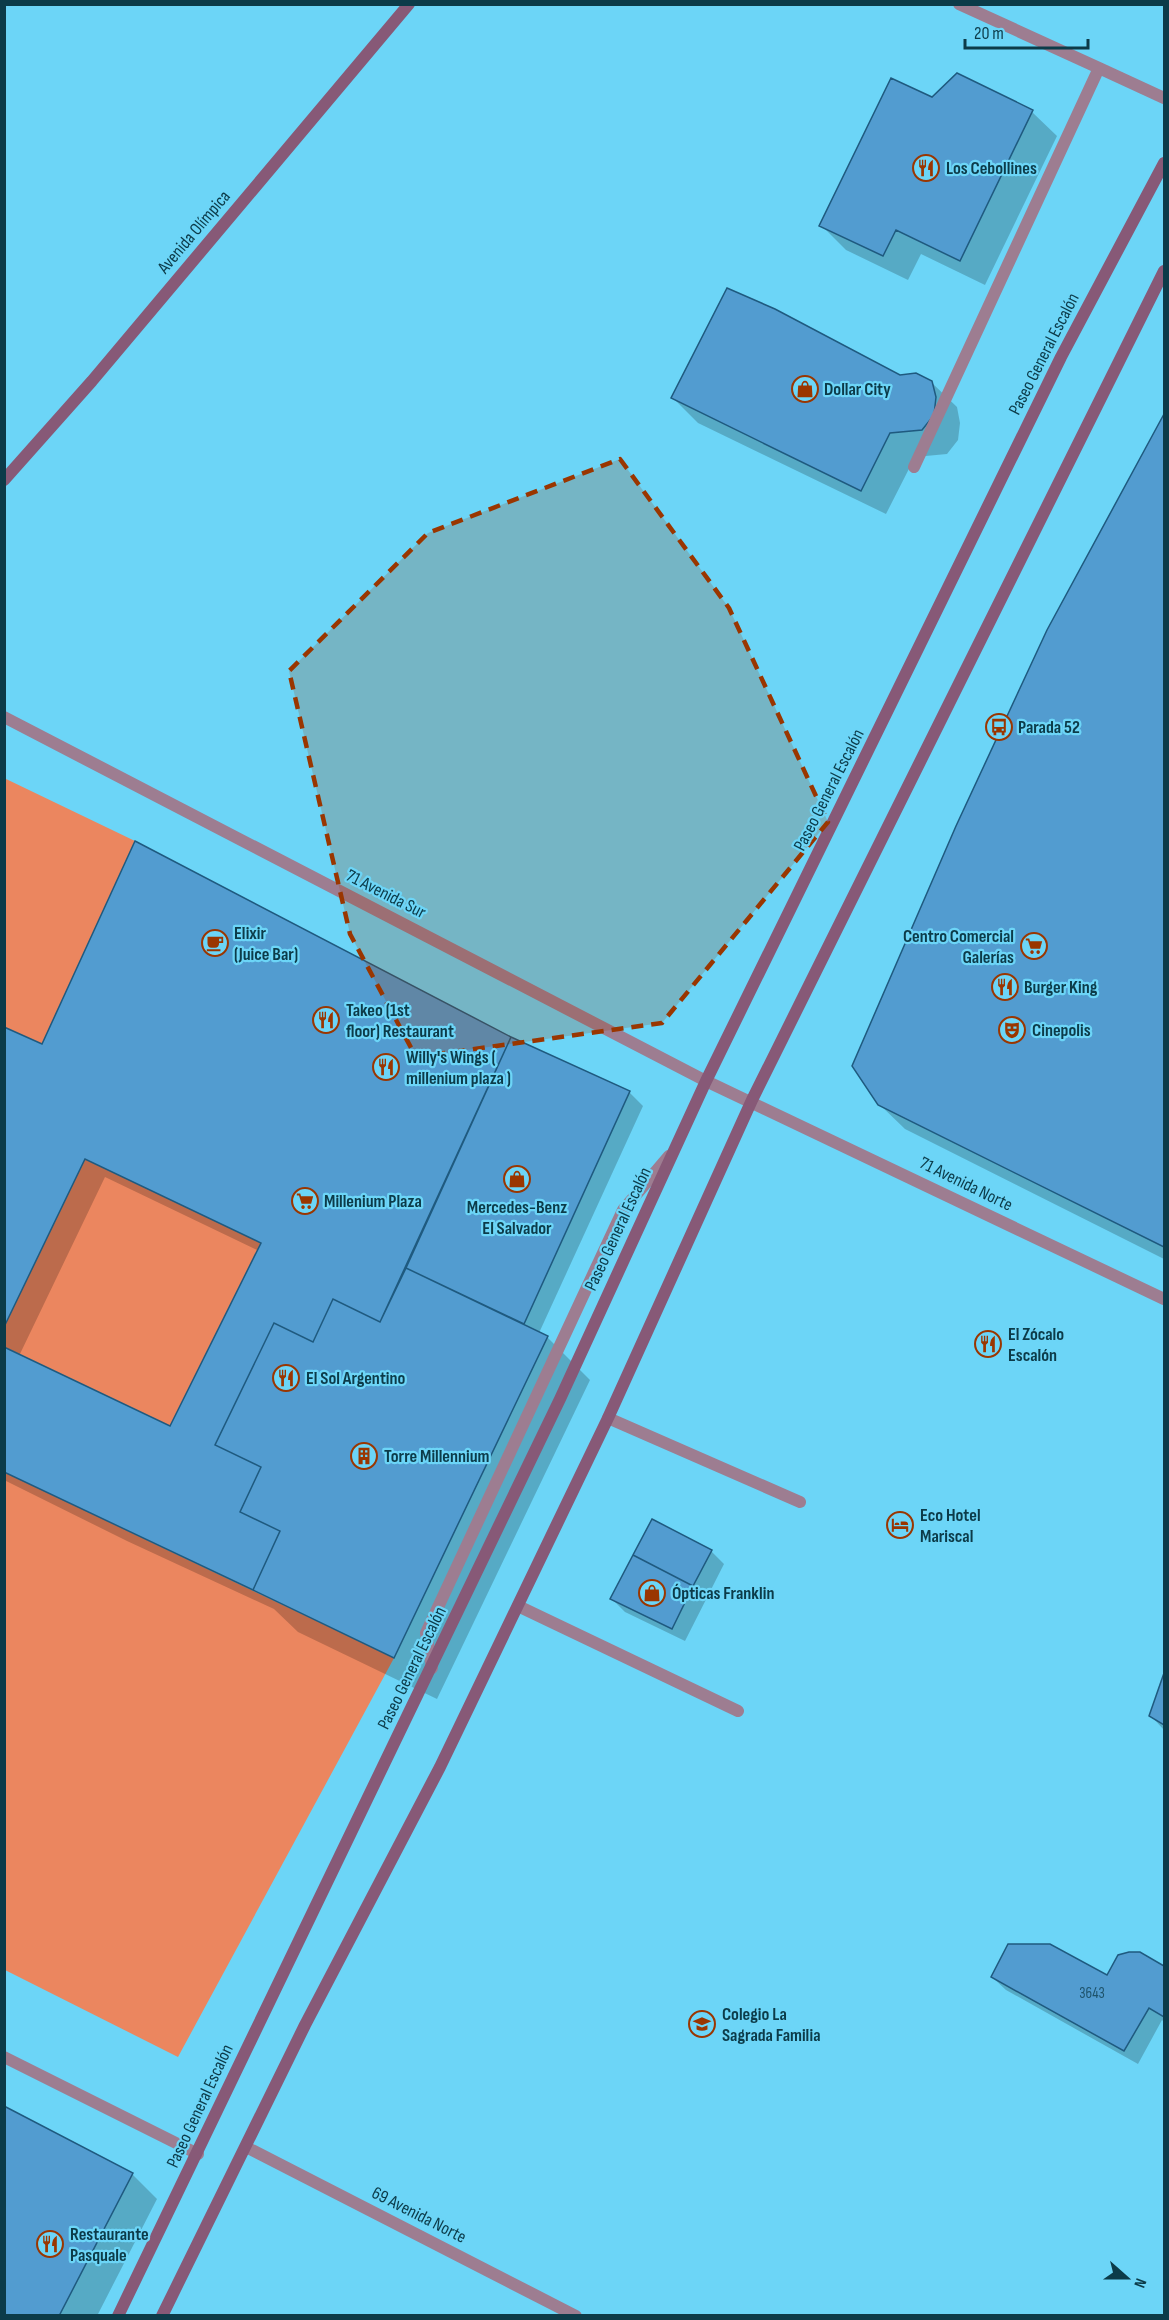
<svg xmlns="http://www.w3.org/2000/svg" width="1169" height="2320" viewBox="0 0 1169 2320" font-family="'Sofia Sans Condensed',sans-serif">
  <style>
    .green { fill: #eb865f }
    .shadow { fill: #0003; fill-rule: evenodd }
    .building { fill: #529cd0; stroke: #1f5a7f; stroke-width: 1.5 }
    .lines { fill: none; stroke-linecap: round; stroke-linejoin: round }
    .lane { stroke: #9d7d91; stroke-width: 12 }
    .street { stroke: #9d7d91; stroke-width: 12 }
    .secondary { stroke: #875977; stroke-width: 12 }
    .marked { fill: #9a3600; fill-opacity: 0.2; stroke: #9a3600; stroke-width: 4.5; stroke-dasharray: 12 8; stroke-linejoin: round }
    .labels { text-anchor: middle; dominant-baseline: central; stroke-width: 4.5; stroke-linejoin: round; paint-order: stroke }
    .number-label { font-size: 15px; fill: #1e536b }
    .poi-label { font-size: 18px; font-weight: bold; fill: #0c3b49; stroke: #6cd5f7; text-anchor: start }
    .street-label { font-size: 18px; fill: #0c3b49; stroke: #6cd5f7 }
  </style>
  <rect width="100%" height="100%" fill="#6cd5f7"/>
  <path class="green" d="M4 778 135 841 42 1044 5 1027Z
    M85 1159 261 1243 170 1426 5 1347 4 1327Z
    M4 1472 394 1658 178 2057 5 1970Z"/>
  <path class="shadow" d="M957 75 1032 112 1057 136 985 285 921 254 908 280 846 250 821 225 932 99Z
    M899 377 931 382 957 407 960 423 958 440 947 454 915 457 886 514 698 423 673 398Z
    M1164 418V1259L905 1129 879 1104 1049 631Z
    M4 1029 43 1046 510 1038 630 1093 643 1106 539 1333 547 1337 590 1380 437 1699 298 1632 274 1609 127 1541 4 1480ZM105 1177 259 1251 171 1428 19 1356Z
    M711 1551 724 1564 685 1641 625 1612 612 1599Z
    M1164 1678V1730L1151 1716Z
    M1140 1954 1164 1968V2022L1162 2020 1138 2064 1006 1990 992 1977H1108Z
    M132 2174 157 2199 97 2316H4Z"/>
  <path class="building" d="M957 73 1033 110 960 261 896 230 883 256 819 226 891 78 932 97Z
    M727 288 775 309 900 375 916 373 932 381 936 397 934 415 922 430 890 433 861 491 671 398Z
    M1164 414V1247L878 1105 852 1066 956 826 1047 630Z
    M135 841 511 1037 380 1322 333 1299 313 1342 274 1323 215 1445 261 1467 240 1512 280 1531 253 1590 4 1472V1347L170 1426 261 1243 85 1159 4 1327V1027L42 1044Z
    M511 1037 630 1091 524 1324 406 1268Z
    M406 1268 548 1336 394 1658 253 1590 280 1531 240 1512 261 1467 215 1445 274 1323 313 1342 333 1299 380 1322Z
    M652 1519 712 1550 693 1586 633 1555Z
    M633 1555 693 1586 672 1629 610 1599Z
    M1164 1673V1725L1149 1716Z
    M1008 1944H1050L1107 1975 1118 1955 1129 1952H1140L1164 1966V2017L1149 2008 1124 2051 991 1977Z
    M4 2106 133 2173 59 2316H4Z"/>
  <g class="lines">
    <path class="lane" d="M959 4 1099 68
      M914 467 1099 68 1164 98
      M608 1418 800 1502
      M518 1606 738 1711
      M432 1668 426 1633 623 1210 669 1156"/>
    <path class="street" d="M4 717 706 1081 1164 1299
      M4 2057 198 2154
      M246 2147 576 2316"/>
    <path class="secondary" d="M4 480 92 381 409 4
      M118 2316 560 1399 706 1081 1061 357 1164 163
      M162 2316 305 2025 440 1767 608 1418 752 1100 1164 271"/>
  </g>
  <path class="marked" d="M620 459 729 608 828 822 662 1023 416 1057 350 934 289 671 428 533Z"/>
  <defs>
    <symbol id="restaurant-ring" viewBox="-11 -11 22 22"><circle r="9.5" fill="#6cd5f7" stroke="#9a3600" stroke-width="1.5"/><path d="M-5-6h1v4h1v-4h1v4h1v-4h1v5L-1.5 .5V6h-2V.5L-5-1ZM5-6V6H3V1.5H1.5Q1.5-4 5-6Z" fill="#9a3600"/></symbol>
    <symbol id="shop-ring" viewBox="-11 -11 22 22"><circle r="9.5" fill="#6cd5f7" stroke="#9a3600" stroke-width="1.5"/><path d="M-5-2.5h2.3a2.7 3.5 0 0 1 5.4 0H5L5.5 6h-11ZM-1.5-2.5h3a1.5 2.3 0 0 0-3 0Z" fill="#9a3600"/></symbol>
    <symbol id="bus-ring" viewBox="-11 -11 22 22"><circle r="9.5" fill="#6cd5f7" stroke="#9a3600" stroke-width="1.5"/><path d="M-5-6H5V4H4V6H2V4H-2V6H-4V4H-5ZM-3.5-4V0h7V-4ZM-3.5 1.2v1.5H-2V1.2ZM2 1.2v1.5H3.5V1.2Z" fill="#9a3600"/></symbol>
    <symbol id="cafe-ring" viewBox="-11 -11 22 22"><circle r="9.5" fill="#6cd5f7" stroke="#9a3600" stroke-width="1.5"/><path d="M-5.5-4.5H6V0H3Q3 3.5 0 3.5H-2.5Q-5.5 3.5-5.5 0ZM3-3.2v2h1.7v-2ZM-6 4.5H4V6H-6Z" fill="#9a3600"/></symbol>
    <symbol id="supermarket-ring" viewBox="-11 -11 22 22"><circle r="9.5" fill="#6cd5f7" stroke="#9a3600" stroke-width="1.5"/><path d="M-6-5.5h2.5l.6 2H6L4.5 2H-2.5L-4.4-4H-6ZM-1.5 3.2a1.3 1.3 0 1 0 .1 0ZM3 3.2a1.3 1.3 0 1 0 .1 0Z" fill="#9a3600"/></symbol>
    <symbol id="theatre-ring" viewBox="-11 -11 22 22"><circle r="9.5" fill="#6cd5f7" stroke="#9a3600" stroke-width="1.5"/><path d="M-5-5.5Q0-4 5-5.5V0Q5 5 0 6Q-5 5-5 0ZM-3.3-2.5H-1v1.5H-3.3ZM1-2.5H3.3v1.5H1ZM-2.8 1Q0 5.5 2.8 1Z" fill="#9a3600"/></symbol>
    <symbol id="building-ring" viewBox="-11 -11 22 22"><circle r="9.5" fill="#6cd5f7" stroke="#9a3600" stroke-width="1.5"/><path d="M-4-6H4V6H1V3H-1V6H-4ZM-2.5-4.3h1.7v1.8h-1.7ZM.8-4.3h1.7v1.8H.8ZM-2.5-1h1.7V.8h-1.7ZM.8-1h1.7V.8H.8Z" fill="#9a3600"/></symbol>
    <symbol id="hotel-ring" viewBox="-11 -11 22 22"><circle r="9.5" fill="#6cd5f7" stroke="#9a3600" stroke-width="1.5"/><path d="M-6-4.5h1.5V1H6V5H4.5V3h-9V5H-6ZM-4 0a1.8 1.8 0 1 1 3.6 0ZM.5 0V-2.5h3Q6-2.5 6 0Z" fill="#9a3600"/></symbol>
    <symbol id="school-ring" viewBox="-11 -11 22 22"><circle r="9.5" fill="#6cd5f7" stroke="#9a3600" stroke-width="1.5"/><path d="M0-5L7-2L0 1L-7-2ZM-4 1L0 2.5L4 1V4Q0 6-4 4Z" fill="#9a3600"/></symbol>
  </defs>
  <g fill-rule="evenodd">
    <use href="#restaurant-ring" x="911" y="153" width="30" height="30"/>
    <use href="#shop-ring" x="790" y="374" width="30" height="30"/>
    <use href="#bus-ring" x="984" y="712" width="30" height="30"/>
    <use href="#cafe-ring" x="200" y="928" width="30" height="30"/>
    <use href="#supermarket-ring" x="1019" y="931" width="30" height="30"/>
    <use href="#restaurant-ring" x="990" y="972" width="30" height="30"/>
    <use href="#restaurant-ring" x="311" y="1005" width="30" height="30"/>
    <use href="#theatre-ring" x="997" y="1015" width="30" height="30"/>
    <use href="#restaurant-ring" x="371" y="1052" width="30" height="30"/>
    <use href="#shop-ring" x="502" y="1164" width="30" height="30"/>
    <use href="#supermarket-ring" x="290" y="1186" width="30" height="30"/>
    <use href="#restaurant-ring" x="973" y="1329" width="30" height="30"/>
    <use href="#restaurant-ring" x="271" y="1363" width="30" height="30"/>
    <use href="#building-ring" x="349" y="1441" width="30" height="30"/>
    <use href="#hotel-ring" x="885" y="1510" width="30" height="30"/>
    <use href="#shop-ring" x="637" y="1578" width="30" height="30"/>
    <use href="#school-ring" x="687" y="2009" width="30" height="30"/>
    <use href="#restaurant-ring" x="35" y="2229" width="30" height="30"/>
  </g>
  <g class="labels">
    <g class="number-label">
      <text x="1092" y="1993">3643</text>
    </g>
    <g class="poi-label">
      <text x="946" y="168">Los Cebollines</text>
      <text x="824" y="389">Dollar City</text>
      <text x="1018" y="727">Parada 52</text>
      <text x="234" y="933">Elixir<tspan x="234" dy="21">(Juice Bar)</tspan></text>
      <text x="1014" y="936" text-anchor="end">Centro Comercial<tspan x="1014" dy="21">Galerías</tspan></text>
      <text x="1024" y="987">Burger King</text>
      <text x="346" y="1010">Takeo (1st<tspan x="346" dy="21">floor) Restaurant</tspan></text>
      <text x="1032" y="1030">Cinepolis</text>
      <text x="406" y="1057">Willy's Wings (<tspan x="406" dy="21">millenium plaza )</tspan></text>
      <text x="324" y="1201">Millenium Plaza</text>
      <text x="517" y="1207" text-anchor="middle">Mercedes-Benz<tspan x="517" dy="21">El Salvador</tspan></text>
      <text x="1008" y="1334">El Zócalo<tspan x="1008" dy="21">Escalón</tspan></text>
      <text x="306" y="1378">El Sol Argentino</text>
      <text x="384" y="1456">Torre Millennium</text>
      <text x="920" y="1515">Eco Hotel<tspan x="920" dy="21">Mariscal</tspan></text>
      <text x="672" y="1593">Ópticas Franklin</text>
      <text x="722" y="2014">Colegio La<tspan x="722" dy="21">Sagrada Familia</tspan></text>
      <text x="70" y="2234">Restaurante<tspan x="70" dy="21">Pasquale</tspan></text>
    </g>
    <g class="street-label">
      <text transform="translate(194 232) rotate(-50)">Avenida Olímpica</text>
      <text transform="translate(1044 354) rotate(-63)">Paseo General Escalón</text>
      <text transform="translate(829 790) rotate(-63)">Paseo General Escalón</text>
      <text transform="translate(386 894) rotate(27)">71 Avenida Sur</text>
      <text transform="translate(966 1184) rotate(26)">71 Avenida Norte</text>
      <text transform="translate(618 1229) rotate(-65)">Paseo General Escalón</text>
      <text transform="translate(412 1668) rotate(-64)">Paseo General Escalón</text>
      <text transform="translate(200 2106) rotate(-65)">Paseo General Escalón</text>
      <text transform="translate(419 2215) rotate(27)">69 Avenida Norte</text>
    </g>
  </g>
  <rect width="1169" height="2320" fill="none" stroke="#0c3b49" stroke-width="12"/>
  <g transform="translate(1127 2278) rotate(111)" stroke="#6cd5f7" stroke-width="4.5" paint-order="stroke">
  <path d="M0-4.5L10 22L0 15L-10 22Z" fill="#0c3b49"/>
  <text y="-9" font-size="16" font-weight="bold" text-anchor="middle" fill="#0c3b49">N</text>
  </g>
  <path d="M965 39v9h123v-9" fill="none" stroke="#0c3b49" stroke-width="3"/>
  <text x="974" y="39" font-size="18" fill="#0c3b49" stroke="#6cd5f7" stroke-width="4.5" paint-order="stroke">20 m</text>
</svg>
